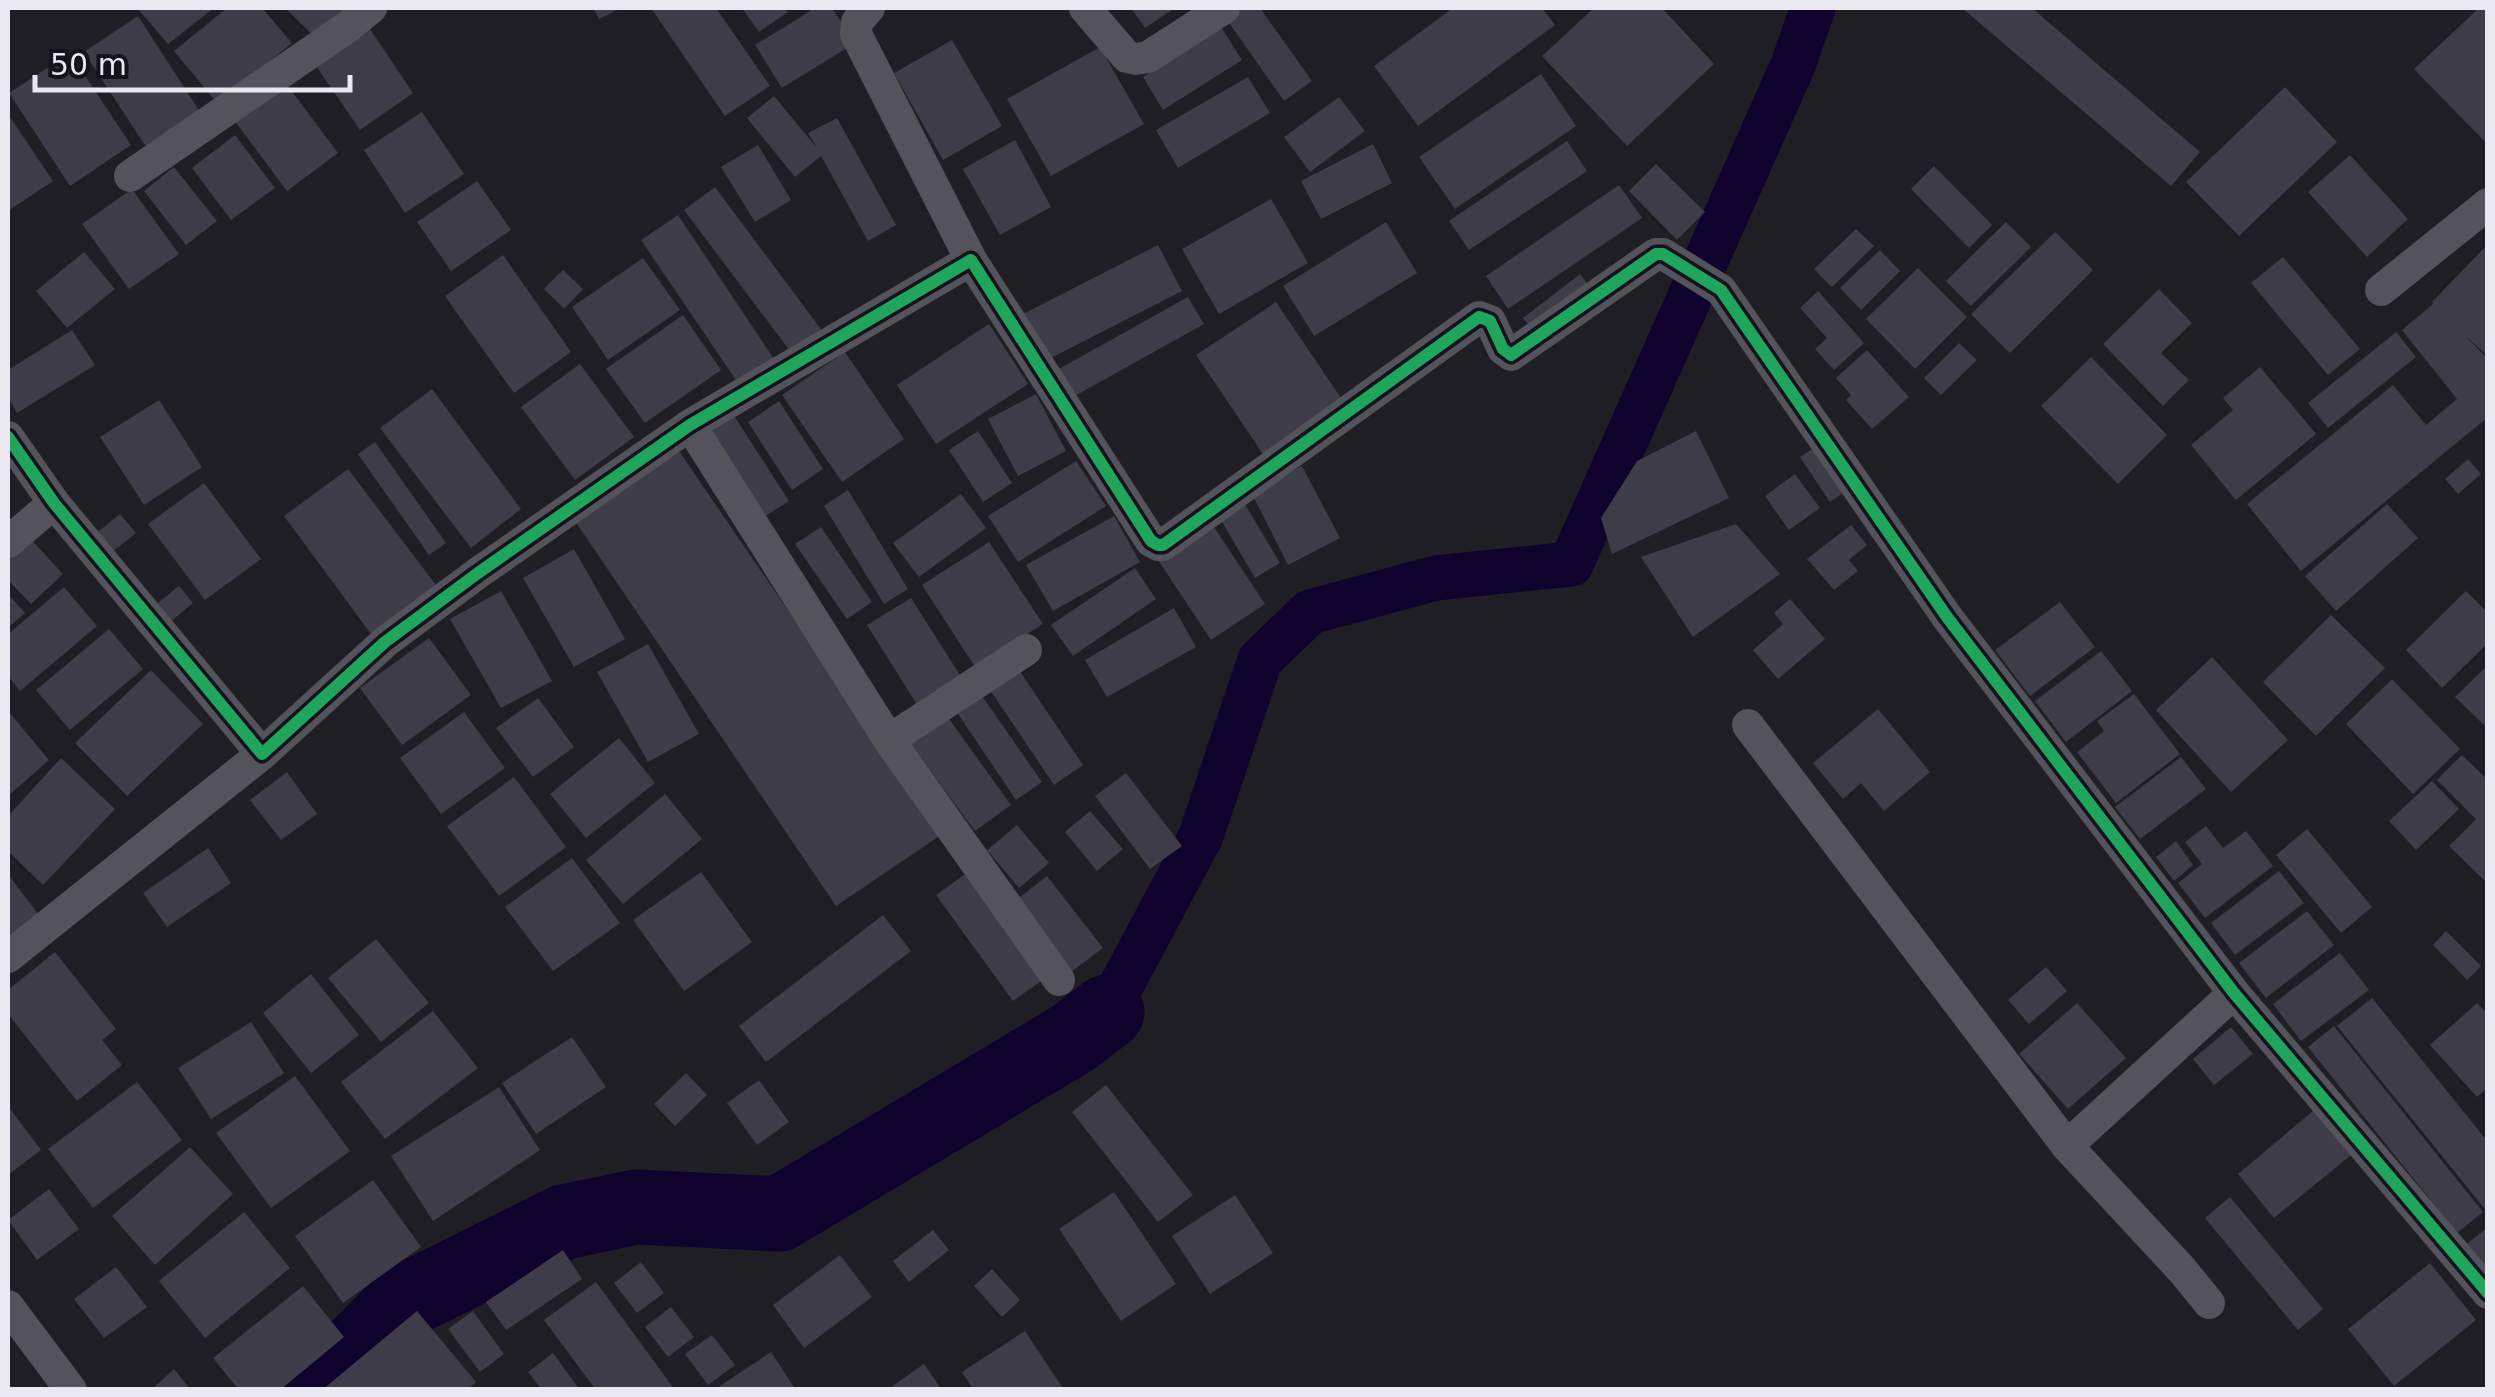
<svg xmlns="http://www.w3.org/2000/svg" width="2495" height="1397" viewBox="0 0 2495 1397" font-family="'DejaVu Sans',sans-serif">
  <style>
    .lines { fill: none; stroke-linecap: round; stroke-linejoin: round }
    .canal { stroke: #0f032e; stroke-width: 45 }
    .river { stroke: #0f032e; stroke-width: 75 }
    .building { fill: #3e3c49 }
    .minor { stroke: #54535c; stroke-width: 32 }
    .cycleway-casing { stroke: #13121d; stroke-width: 19 }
    .cycleway { stroke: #20a55d; stroke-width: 12 }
  </style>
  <rect width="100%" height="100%" fill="#1e1e24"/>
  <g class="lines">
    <path class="canal" d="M1107 1012 1201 836 1260 660 1310 612 1436 578 1571 564 1793 65 1813 8"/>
    <path class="river" d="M316 1390 405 1301 564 1222 636 1207 779 1214 1073 1038 1107 1012"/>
  </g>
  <path class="building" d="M137 8H214L168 44Z
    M227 8H262L292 43 218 104 174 51Z
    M285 8H352L319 41Z
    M593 8H621L599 19Z
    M651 8H716L770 86 725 116Z
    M742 8H784L788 12 759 32Z
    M815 8H832L855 43 782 88 755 45Z
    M1131 8H1175L1145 28Z
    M1238 8H1260L1312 81 1284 101 1225 17Z
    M1453 8H1542L1555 25 1418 126 1374 66Z
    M1594 8H1662L1714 64 1627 146 1542 56Z
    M1962 8H2032L2200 152 2171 186Z
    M2479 8H2488V145L2414 69Z
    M138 16 204 118 150 153 84 52Z
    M368 26 413 93 360 130 314 63Z
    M1221 27 1242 60 1163 110 1143 77Z
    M952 40 1002 126 943 160 894 73Z
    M1100 47 1144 124 1051 176 1007 99Z
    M70 53 131 145 70 186 9 93Z
    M1541 74 1576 126 1455 209 1419 157Z
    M1248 77 1270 113 1178 168 1156 130Z
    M282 78 338 153 287 191 231 116Z
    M2285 87 2337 142 2239 236 2186 182Z
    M774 96 817 148 808 133 837 118 896 225 868 241 821 156 795 177 747 118Z
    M1339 97 1365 131 1310 172 1284 137Z
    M422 112 464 174 405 213 364 150Z
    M10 117 53 181 8 211V119Z
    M235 135 275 188 231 220 192 168Z
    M1015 140 1051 207 1000 235 963 169Z
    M1567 141 1587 171 1469 250 1449 221Z
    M1373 144 1392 183 1321 219 1301 181Z
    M758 145 791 200 755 222 721 167Z
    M2350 155 2408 219 2367 257 2308 192Z
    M1656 164 1705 212 1677 240 1629 191Z
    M1934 166 1992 225 1969 248 1911 189Z
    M174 167 217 221 186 245 144 191Z
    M477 181 511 230 451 271 417 222Z
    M1619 185 1642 218 1508 309 1486 276Z
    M715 187 823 332 793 355 684 210Z
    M132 189 179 254 129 289 82 224Z
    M1271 199 1308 263 1219 314 1182 249Z
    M678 215 778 365 742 389 641 240Z
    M1386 222 1417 273 1314 336 1283 286Z
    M2006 222 2031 247 1971 306 1946 281Z
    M1856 229 1874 246 1832 287 1814 269Z
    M2055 232 2093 270 2010 353 1971 314Z
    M2488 244V356L2464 335 2488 359V417L2301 571 2247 504 2393 385 2426 425 2457 399 2402 330 2433 304 2432 302Z
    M1158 245 1182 291 1047 360 1023 314Z
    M1880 250 1900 271 1861 310 1840 288Z
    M84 252 115 289 67 328 36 291Z
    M503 255 571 352 514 393 445 296Z
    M2283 257 2360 349 2328 375 2251 283Z
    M643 258 680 310 608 360 572 307Z
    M1918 268 1967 317 1915 369 1866 319Z
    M563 270 583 289 564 309 544 289Z
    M1580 274 1593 291 1537 335 1523 318Z
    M2159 289 2192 323 2161 353 2189 380 2163 406 2103 344Z
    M1818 291 1864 343 1834 370 1815 349 1827 338 1800 308Z
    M1188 297 1204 324 1073 397 1057 370Z
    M1276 302 1343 401 1263 454 1196 355Z
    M683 315 721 370 645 423 606 369Z
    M989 324 1028 384 936 444 897 385Z
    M72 330 95 365 17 413 8 397V370Z
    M2396 332 2416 357 2328 428 2308 403Z
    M1959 343 1977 360 1941 395 1924 378Z
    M1867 350 1909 397 1872 429 1846 400 1851 395 1836 378Z
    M845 352 904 439 842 482 782 395Z
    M2091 357 2167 435 2118 484 2041 406Z
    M580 364 634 437 575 480 521 407Z
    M2260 367 2316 434 2236 500 2191 445 2233 410 2223 398Z
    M432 389 521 509 471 548 380 428Z
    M1036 394 1066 451 1018 476 988 419Z
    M159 400 202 467 144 505 100 437Z
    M779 401 823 469 792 490 748 422Z
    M733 414 789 501 761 519 705 433Z
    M978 431 1012 483 983 502 949 450Z
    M1696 431 1729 498 1612 554 1601 518 1637 461Z
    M375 442 446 543 429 555 358 454Z
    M1817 446 1848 490 1830 502 1800 457Z
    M677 448 941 835 836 906 573 518Z
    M2468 459 2481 474 2458 494 2445 479Z
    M1076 461 1106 506 1018 562 988 516Z
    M1302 466 1340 538 1288 565 1251 492Z
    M348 469 436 585 371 634 284 516Z
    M1795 474 1820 508 1789 530 1765 496Z
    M204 483 261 559 205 600 148 524Z
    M848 490 908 589 884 604 824 506Z
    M961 494 986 528 919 577 893 543Z
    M1243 501 1280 563 1255 578 1218 515Z
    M2387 504 2418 538 2336 611 2305 576Z
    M120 514 136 533 105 558 89 539Z
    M1114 516 1140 562 1053 611 1026 565Z
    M1212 524 1265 604 1211 640 1158 560Z
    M1736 524 1780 574 1693 637 1641 557Z
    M1851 525 1867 545 1849 560 1858 571 1834 590 1807 559Z
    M821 527 872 602 847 619 795 544Z
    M26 534 63 574 31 604 8 580V551Z
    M989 542 1043 624 975 667 922 585Z
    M574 549 625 639 574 667 523 578Z
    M1135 568 1156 599 1073 656 1051 625Z
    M179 586 193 603 164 627 149 610Z
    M64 587 97 626 20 691 8 676V634Z
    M501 591 552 681 501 708 450 619Z
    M2466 591 2488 613V643L2442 688 2406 650Z
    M8 594 25 613 8 628Z
    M911 598 960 675 916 703 867 625Z
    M1790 599 1825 639 1778 679 1753 650 1783 624 1774 613Z
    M2060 602 2095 647 2030 696 1995 650Z
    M1174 608 1196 647 1107 697 1085 660Z
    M2331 615 2385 668 2316 736 2263 682Z
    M109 629 143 669 70 730 36 690Z
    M429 638 471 695 402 745 360 688Z
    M648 644 699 734 648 762 597 672Z
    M2101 651 2132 691 2066 742 2035 701Z
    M2212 657 2288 740 2231 792 2156 710Z
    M2488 665V729L2455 697Z
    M151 670 203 724 127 796 75 743Z
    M1019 670 1083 765 1054 785 990 690Z
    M2392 679 2460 749 2413 794 2346 724Z
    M2134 694 2180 754 2116 803 2077 752 2104 731 2097 721Z
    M982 696 1042 782 1016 800 958 714Z
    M538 698 574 747 533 777 496 728Z
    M1878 709 1930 772 1884 811 1861 783 1843 799 1813 763Z
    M8 711 49 760 8 796Z
    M464 712 505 768 441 814 400 758Z
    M947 716 1011 805 975 831 910 743Z
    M619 738 655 783 586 838 550 794Z
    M2462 755 2488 780V884L2449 846 2476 819 2437 780Z
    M2181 757 2206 789 2140 839 2115 807Z
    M61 758 115 809 43 885 8 851V816Z
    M287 772 317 814 281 840 250 800Z
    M1126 773 1182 846 1150 869 1095 796Z
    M514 777 566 847 499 896 447 826Z
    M2432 781 2459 809 2416 850 2389 821Z
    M665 794 702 839 623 904 586 860Z
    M1090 811 1123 849 1097 871 1065 832Z
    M1017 825 1049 863 1019 888 987 850Z
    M2206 826 2223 848 2246 831 2273 866 2205 918 2178 883 2202 864 2185 842Z
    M2307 829 2372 907 2341 933 2276 855Z
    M2176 841 2193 865 2174 881 2156 857Z
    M208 848 231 883 167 927 143 893Z
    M572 858 620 923 553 971 505 907Z
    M971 870 1048 976 1013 1001 936 895Z
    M2279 871 2304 903 2235 955 2211 923Z
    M701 872 752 942 684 991 633 920Z
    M8 874 42 919 8 945Z
    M1047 876 1103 948 1071 972 1016 900Z
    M2307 911 2334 945 2266 998 2239 963Z
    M883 915 911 951 766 1062 739 1026Z
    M2446 931 2481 966 2467 980 2433 945Z
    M376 939 429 1003 381 1042 328 978Z
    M55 952 116 1029 102 1040 122 1065 77 1101 8 1014V990Z
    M2340 953 2369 990 2301 1041 2273 1004Z
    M2046 967 2067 991 2029 1024 2008 1000Z
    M311 974 359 1035 311 1073 263 1013Z
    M2372 998 2488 1142V1213L2337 1026Z
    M2077 1003 2126 1058 2068 1109 2019 1054Z
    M2477 1003 2488 1014V1087L2477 1097 2430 1045Z
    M433 1011 478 1068 385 1139 341 1082Z
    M251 1022 284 1073 211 1119 178 1068Z
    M2334 1026 2483 1212 2457 1233 2308 1047Z
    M2231 1027 2253 1054 2214 1085 2193 1059Z
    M572 1037 606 1087 536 1134 502 1083Z
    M686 1073 707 1095 675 1126 654 1104Z
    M295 1076 350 1151 271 1208 216 1133Z
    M759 1080 789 1122 757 1145 727 1103Z
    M137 1082 182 1140 93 1208 48 1149Z
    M1106 1085 1193 1195 1158 1222 1072 1112Z
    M499 1087 540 1150 433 1221 391 1156Z
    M8 1106 41 1150 8 1175Z
    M2314 1110 2351 1155 2274 1218 2238 1174Z
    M190 1147 233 1194 155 1265 112 1216Z
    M373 1180 421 1247 343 1303 295 1236Z
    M49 1189 79 1229 37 1260 8 1220Z
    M1114 1192 1176 1284 1121 1321 1059 1229Z
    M1235 1195 1273 1253 1210 1294 1172 1236Z
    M2230 1197 2323 1309 2298 1330 2205 1218Z
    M244 1212 290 1268 205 1338 159 1281Z
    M2488 1227V1275L2463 1247Z
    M933 1230 949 1250 909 1282 893 1261Z
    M563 1250 582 1279 506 1330 486 1302Z
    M840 1255 872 1297 804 1348 773 1305Z
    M641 1262 664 1293 637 1313 614 1283Z
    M2430 1263 2476 1320 2394 1386 2348 1329Z
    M116 1267 147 1307 104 1338 74 1299Z
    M992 1269 1020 1300 1002 1317 974 1286Z
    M596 1282 675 1390H596L544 1320Z
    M303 1286 344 1337 280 1390H239L213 1358Z
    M671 1307 694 1337 668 1357 645 1327Z
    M417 1311 476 1382 467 1390H322Z
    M473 1311 504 1354 480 1372 448 1329Z
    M1025 1331 1064 1390H974L962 1372Z
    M712 1335 735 1365 708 1385 685 1354Z
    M771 1352 796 1390H714Z
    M553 1353 580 1390H542L528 1372Z
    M924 1364 942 1390H887Z
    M174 1369 191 1390H151Z"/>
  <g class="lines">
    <path class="minor" d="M869 8 857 22 856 34 971 260
      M1085 8 1127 57 1136 59 1148 57 1224 8
      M130 176 346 28 371 8
      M2381 290 2488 204
      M690 425 889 740 1026 650
      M8 437 54 503 262 754 385 642 478 573 690 425 971 260 1151 541 1158 545H1163L1479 317 1490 321 1503 349 1511 355 1656 254H1663L1721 290 1947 617 2234 993 2488 1293
      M8 542 54 503
      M1748 725 2067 1146 2183 1271 2209 1303
      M889 740 1059 980
      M8 957 262 754
      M2067 1146 2234 993
      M8 1306 71 1390"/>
    <defs>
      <path id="cycleway" d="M8 437 54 503 262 754 385 642 478 573 690 425 971 260 1151 541 1158 545H1163L1479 317 1490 321 1503 349 1511 355 1656 254H1663L1721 290 1947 617 2234 993 2488 1293"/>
    </defs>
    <use href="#cycleway" class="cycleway-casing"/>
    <use href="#cycleway" class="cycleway"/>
  </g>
  <rect width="2495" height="1397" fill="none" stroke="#eae9f2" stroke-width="20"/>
  <path d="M35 75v15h315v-15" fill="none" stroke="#eae9f2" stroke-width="5"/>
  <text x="50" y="75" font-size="30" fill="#eae9f2" stroke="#13121d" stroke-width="8" paint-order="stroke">50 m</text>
</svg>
